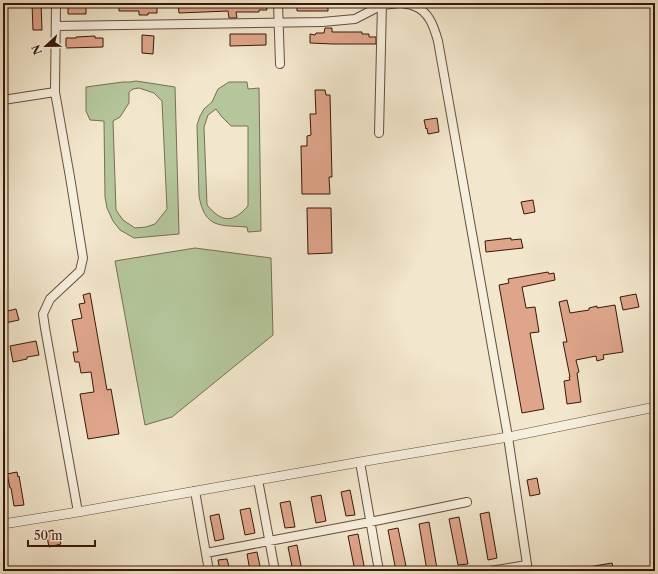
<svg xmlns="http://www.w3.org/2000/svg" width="658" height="574" viewBox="0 0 658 574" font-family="'Libre Caslon Text',serif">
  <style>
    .green { fill: #b5c69c; stroke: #766f52; fill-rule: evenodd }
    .building { fill: #dfa58a; stroke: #371809 }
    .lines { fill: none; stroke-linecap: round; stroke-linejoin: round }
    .minor-casing { stroke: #664c3a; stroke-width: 10 }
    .tertiary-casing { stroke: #664c3a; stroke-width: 10 }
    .minor { stroke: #f7efde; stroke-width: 8 }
    .tertiary { stroke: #f7efde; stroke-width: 9 }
  </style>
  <rect width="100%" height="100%" fill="#f2e6cc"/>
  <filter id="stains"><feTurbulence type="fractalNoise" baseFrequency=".005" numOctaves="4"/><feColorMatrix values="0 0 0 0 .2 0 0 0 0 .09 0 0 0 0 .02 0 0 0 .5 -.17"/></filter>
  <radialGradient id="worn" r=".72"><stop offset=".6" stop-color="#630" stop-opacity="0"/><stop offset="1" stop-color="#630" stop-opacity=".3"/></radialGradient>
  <path class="green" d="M136 81 175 87 179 234 134 238 120 230 113 221 107 208 105 197 104 121 90 120 86 111V87L123 82H130ZM139 88 154 93 162 101 167 209 155 224 146 227 135 228 123 220 116 210 113 121 120 117 129 103V92L133 89Z
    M229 82H247L248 89 259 88 261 231 248 232 247 227C220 225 205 229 199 196L197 125 200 116 204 109 212 102 218 89ZM216 109 222 117 231 126H248V206C233 223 222 223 207 205L204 127 208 115Z
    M195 248 271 258 273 335 172 417 145 425 115 261Z"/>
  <path class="building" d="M32 3H41L42 30H33Z
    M119 3 157 4V13H148V15H139V11H119Z
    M178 3H266L267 10H259V12H236L237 18H229L228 11 179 13Z
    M297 3H328V11H297Z
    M86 4V14H68V5Z
    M325 28H332V32H362V34H369V37H376V44H333L310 43V34L315 35 316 33H324Z
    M230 34H266V45L230 46Z
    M142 35 154 36 153 54 142 53Z
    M95 36V38H103V47L66 48V38H76V37Z
    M315 90H325L326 95H330L332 177H329L330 194H302L301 146H307V136L311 135 310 114H316Z
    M437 118 439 132 428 134 427 128 426 129 424 120Z
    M533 200 535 212 524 214 521 202Z
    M307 208H331L332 253 308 254Z
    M511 238V240L521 239 523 248 486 252 485 241Z
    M548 272 549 274 554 273 555 280 522 287 526 308 535 307 539 332 530 333 544 409 522 413 499 285 509 283 508 279Z
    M90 293 107 390 111 389 119 434 88 439 80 394 94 392 91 372 81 373 79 362H75L73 352H78L72 320 82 318 79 304 85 303 83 295Z
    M636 294 639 307 623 310 620 297Z
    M567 300 570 313 589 310V308L597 306V308L615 305 623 352 603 355 604 359 597 361 596 356 576 360 579 372 577 373 581 402 567 404 564 381 570 380 569 377H570L563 342H567L559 302Z
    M16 309 19 320 5 323 4 320H3V312Z
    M36 341 39 355 27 357V359L13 362 10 346Z
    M17 472 18 477 19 476 24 505 14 506 11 488H10L7 474Z
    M537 478 540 494 530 496 527 480Z
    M350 490 355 515 346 516 341 492Z
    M321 495 326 521 316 523 311 497Z
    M290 501 295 527 285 528 280 503Z
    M250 508 255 533 245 535 240 510Z
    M489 512 497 558 488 560 480 514Z
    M219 514 224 539 215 541 210 516Z
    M459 517 468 564 458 565 449 519Z
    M429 522 437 569 427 571 419 524Z
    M398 528 407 571H396L388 530Z
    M53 530 55 538 59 537 61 544 49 547 46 532Z
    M358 534 365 571H355L348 536Z
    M297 545 302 571H293L288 547Z
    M257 552 261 571H250L247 554Z
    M227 559 230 571H220L218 560Z
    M612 563 614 571H588V567Z"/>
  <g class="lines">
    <defs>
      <path id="minor" d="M56 3 55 92 70 177 83 258 80 271 50 299 43 314 45 328 78 512
        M278 3 280 64
        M401 3C405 4 410 4 414 6 429 11 434 27 438 41L508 437 528 571
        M56 26 322 22 355 19 382 5 400 3
        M3 100 55 92
        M379 133 382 3
        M360 462 379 571
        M258 480 275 571
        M195 491 209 571
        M206 553 370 522 467 502
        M490 571 527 565"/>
      <path id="tertiary" d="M3 524 78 512 360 462 508 437 655 407"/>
    </defs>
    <use href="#minor" class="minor-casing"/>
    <use href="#tertiary" class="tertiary-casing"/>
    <use href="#minor" class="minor"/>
    <use href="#tertiary" class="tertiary"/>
  </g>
  <rect width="658" height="574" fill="none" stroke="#f2e6cc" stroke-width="16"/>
  <rect x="4" y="4" width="650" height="566" fill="none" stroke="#371809" stroke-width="2"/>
  <rect x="8" y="8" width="642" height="558" fill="none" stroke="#371809"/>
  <g transform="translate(46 46) rotate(248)" stroke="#f7efde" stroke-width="3" paint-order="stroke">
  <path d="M0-3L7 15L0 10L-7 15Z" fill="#371809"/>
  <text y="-6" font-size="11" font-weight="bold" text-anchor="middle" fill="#371809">N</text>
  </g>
  <path d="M28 540v6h67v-6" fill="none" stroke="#371809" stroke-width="2"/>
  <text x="34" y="540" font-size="12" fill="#371809" stroke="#f7efde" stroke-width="3" paint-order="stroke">50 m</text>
  <rect width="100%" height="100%" filter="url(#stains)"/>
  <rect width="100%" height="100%" fill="url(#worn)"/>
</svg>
